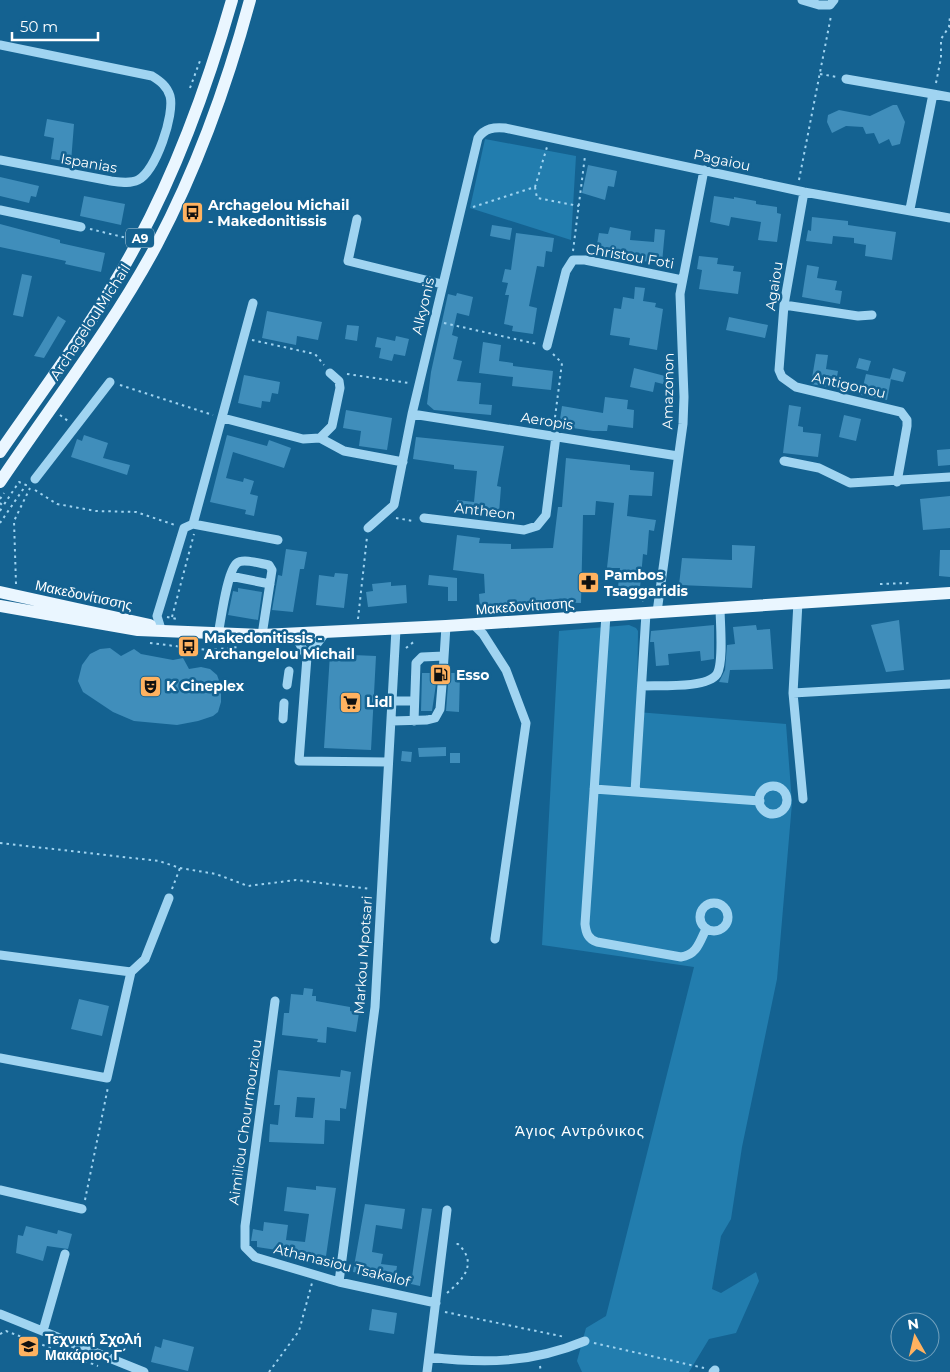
<svg xmlns="http://www.w3.org/2000/svg" width="950" height="1372" viewBox="0 0 950 1372" font-family="Montserrat,sans-serif">
  <style>
    .green { fill: #227dae }
    .building { fill: #408ebb; fill-rule: evenodd }
    .lines { fill: none; stroke-linecap: round; stroke-linejoin: round }
    .path { stroke: #a0d4f1; stroke-width: 2; stroke-dasharray: 2.5 4; stroke-linecap: butt }
    .minor { stroke: #a0d4f1; stroke-width: 9 }
    .major { stroke: #eaf6ff; stroke-width: 12 }
    .labels { text-anchor: middle; dominant-baseline: central; stroke-width: 5; stroke-linejoin: round; paint-order: stroke }
    .shield { fill: #146291; stroke: #b8d0de; stroke-width: 1 }
    .shield-label { font-size: 12px; font-weight: bold; fill: #fff }
    .street-label { font-size: 14px; fill: #fff; stroke: #146291 }
    .poi-label { font-size: 14px; font-weight: bold; fill: #fff; stroke: #146291; text-anchor: start }
    .neighbourhood-label { font-size: 15px; letter-spacing: 1px; fill: #fff; stroke: #146291 }
  </style>
  <rect width="100%" height="100%" fill="#146291"/>
  <path class="green" d="M485 139 576 156 571 240 470 208Z
    M629 625 636 628 638 631 637 712 786 724 792 803 777 979 742 1147 731 1219 721 1236 712 1289 721 1293 756 1272 759 1281 736 1333 709 1339 689 1372H582L577 1361 586 1328 606 1316 694 967 542 945 559 631Z"/>
  <path class="building" d="M893 105H897L905 122 900 144 892 146 889 139 879 144 874 133 866 134 863 127 846 126 832 133 827 122 828 115 839 110 870 116Z
    M47 119 74 124 71 162 51 159 54 138 44 136Z
    M588 165 617 171 614 187 608 186 605 200 582 193Z
    M0 177 39 186 36 197 31 196 29 203 0 196Z
    M84 196 125 204 121 225 80 216Z
    M714 196 734 199V197L756 201V204L777 207V213L781 214 777 242 758 240 761 222 731 217 729 226 710 222Z
    M812 217 848 221V225L896 232 892 260 865 256 866 245 854 243V238L833 236 832 244 806 241 808 230 811 231Z
    M0 224 60 240V243L105 253 101 272 65 264 66 261 0 247Z
    M492 225 512 228 510 240 490 236Z
    M610 227 631 231 630 240 654 242 655 229 665 230 662 263 642 261 643 258 596 250 599 233 608 234Z
    M516 233 554 238 552 252 546 251 544 267 537 266 529 306 537 308 533 334 512 331 513 326 504 324 509 295H505L508 283 502 282 505 269 511 270Z
    M699 256 718 258 717 264 734 266 733 271 741 272 738 294 699 289 702 270 697 269Z
    M807 265 819 267 817 278 837 281 835 290 842 291 840 304 802 297Z
    M22 274 32 276 23 317 13 315Z
    M635 287 645 288 643 301 656 303 655 307 663 309 657 350 629 345 630 338 610 335 614 308 621 309 623 297 634 299Z
    M457 293 473 297 469 316 457 313 452 335 458 337 453 359 462 361 457 381 481 383 479 404 492 405 491 415 434 410 427 404 431 372 448 294 456 296Z
    M267 311 322 322 318 340 297 336 296 345 262 338Z
    M58 316 66 321 44 358 34 356Z
    M729 317 768 325 765 338 726 330Z
    M347 325 359 326 357 341 345 339Z
    M396 336 409 339 405 356 394 354 392 361 379 358 381 348 375 347 377 337 395 341Z
    M483 342 501 345 499 361 513 363V366L553 371 551 390 512 386 513 377 479 373Z
    M816 354 828 355 826 369 838 371 835 388 811 384Z
    M859 358 871 361 868 371 856 368Z
    M634 368 665 376 663 384 655 382 653 392 630 387Z
    M893 368 906 372 903 382 890 379Z
    M866 374 891 379 887 400 861 395Z
    M244 375 280 382 278 394 272 393 270 402 262 401 261 408 238 403Z
    M605 397 628 400 627 409 634 410 633 428 608 425 607 431H593L559 426 562 406 603 413Z
    M789 405 801 407 798 426 803 427V432L821 434 818 457 783 453Z
    M346 410 392 418 387 450 359 446 361 431 343 428Z
    M844 415 861 419 856 441 839 437Z
    M84 435 108 443 103 458 130 465 127 475 71 457 77 439 82 441Z
    M227 435 267 446 269 440 291 448 284 468 233 452 226 478 243 482 244 478 254 481 250 494 258 496 254 516 245 514 246 510 210 502Z
    M416 437 504 446 497 486 501 487 499 513 456 510 457 500 474 502 477 471 454 469V465L413 459Z
    M950 449V465L938 466 937 450Z
    M566 458 630 465V470L654 472 652 496 629 495 627 516 656 520 654 531 649 530 647 555 643 554 640 588 633 596 617 597 620 568H607L614 503 596 501 595 515H583L581 603 547 602V605L480 610 479 594 485 593 484 574 453 570 457 535 480 538 479 543 511 544V549L553 548 558 507H562Z
    M950 496V528L923 530 920 499Z
    M732 545 755 546 752 588 679 585 682 558 732 560Z
    M286 549 307 552 304 569H300L293 612 272 610 278 575 282 576Z
    M940 550H950V577L939 576Z
    M335 573 348 574 344 608 316 605 319 575 334 577Z
    M429 575 457 578V601H448V587L428 585Z
    M391 582V586L406 585 407 603 368 607 366 592 373 591 372 584Z
    M238 588 262 592 258 620 228 615 233 591 238 592Z
    M899 620 904 670 886 672 871 625Z
    M714 625V659L701 661 700 651 668 654 669 665 656 666 654 642H650L651 631Z
    M756 625 757 630 770 629 773 669 730 670 728 683 719 682 725 670 727 645 735 644 733 627Z
    M110 648 121 656 134 649 141 654 173 660 183 658 189 669 201 667 210 669 217 675 221 686V702L218 712 213 716 198 721 177 725 134 721 113 712 83 692 78 681 82 665 90 654 100 649Z
    M330 654 376 656 371 750 324 748Z
    M422 673H437L441 679 436 684 432 711H421Z
    M449 673H460L459 712 446 711 448 685 444 679Z
    M446 747V756L419 757 418 748Z
    M402 751 412 752 411 762 401 761Z
    M450 753H460V763H450Z
    M304 988 313 989 312 996H316V1001L350 1007V1011L359 1013 356 1032 327 1027 326 1043 317 1042 318 1039 282 1035 284 1013H289L291 994 303 995Z
    M79 999 109 1006 102 1036 71 1029Z
    M278 1070 340 1077 341 1070 351 1072 346 1109 340 1108V1121L325 1120 324 1144 269 1142 270 1124 278 1125 280 1105H274ZM297 1097 315 1098 313 1118 295 1117Z
    M316 1186 336 1188 326 1256 322 1255 321 1262 302 1259 303 1254 257 1247V1241H251L253 1229 263 1231 264 1222 288 1225 286 1240 305 1242 309 1214 284 1211 287 1187 316 1190Z
    M365 1204 405 1209 402 1229 376 1225 372 1252 383 1254 381 1264 397 1266 395 1279 353 1272Z
    M422 1208 432 1209 420 1286 411 1284Z
    M26 1226 57 1234 58 1230 72 1234 68 1249 47 1246 43 1261 16 1253 18 1235 23 1236Z
    M372 1309 397 1313 394 1334 369 1330Z
    M163 1339 194 1347 188 1371 151 1362 155 1346 161 1348Z"/>
  <g class="lines">
    <path class="path" d="M820 74 837 77
      M936 83 941 58V39L949 27 950 16
      M190 88 201 58
      M799 180 831 16
      M535 187 537 198 579 206
      M473 207 535 187 547 147
      M90 229 127 238
      M573 251 585 156
      M444 323 537 344
      M252 340 315 354 324 365
      M553 354 562 363 554 425
      M347 374 409 383
      M120 385 213 415
      M60 415 68 421
      M35 490 57 504 96 511 136 512 175 525
      M0 499 4 493
      M0 503 3 506 19 482 26 485 0 523
      M0 511 3 506
      M396 518 413 521
      M16 584 14 521 30 488
      M880 584 910 583
      M642 601 650 596
      M167 617 177 619
      M172 617 194 534
      M358 619 367 537
      M150 643 208 650 240 647
      M406 648 416 640
      M0 843 159 861 180 868 216 874 248 886 296 880 371 889
      M172 889 180 868
      M85 1200 108 1087
      M447 1293C464 1279 478 1263 458 1244H454
      M445 1312 565 1337
      M0 1334 6 1331 98 1366
      M594 1343 704 1368
      M540 1366 541 1372
      M269 1372 299 1331 312 1283"/>
    <path class="minor" d="M802 0 819 5H830L834 0
      M0 45 152 76C160 81 167 86 170 96 175 114 156 171 138 180 130 184 120 182 111 181L0 160
      M846 79 933 94 910 209
      M933 94 950 97
      M804 192 784 305 779 370 782 377 796 387 901 412 907 420V426L897 482
      M0 210 81 227
      M357 219 348 261 442 284
      M253 303 193 524 278 540
      M784 305 858 316 872 315
      M547 346 566 271 573 260H585L682 280
      M412 414 678 456
      M223 418 303 439 320 438 332 426 340 388 339 381 330 373
      M320 438 344 451 403 462
      M784 461 819 468 850 483 950 477
      M35 479 110 382
      M424 518 524 530 537 526 546 515 556 436
      M368 528 394 505 412 414 478 138C485 128 494 127 505 128L804 192 950 218
      M230 576 270 584
      M798 602 793 693 803 799
      M657 612 683 424 684 397 680 294 704 170
      M606 615 585 924C586 933 588 939 597 942L681 957C697 955 700 941 706 929
      M473 624 483 634 506 670 526 723 495 939
      M161 629 157 616 184 528 193 524
      M325 633 307 657 299 761 388 762
      M218 635C221 620 227 571 237 563 243 558 262 564 269 565L272 570 262 635
      M295 635 307 657
      M443 673 446 626
      M287 685 289 671
      M642 686C658 685 707 689 717 674 724 662 720 622 720 607
      M793 693 950 684
      M393 701H414
      M283 719 284 703
      M392 721 427 720 435 718 440 709 442 685
      M414 721 416 663 422 657 444 656
      M759 800a14 14 0 1 1 28 0a14 14 0 1 1-28 0Z
      M594 789 760 801
      M635 792 646 613
      M700 917a14 14 0 1 1 28 0a14 14 0 1 1-28 0Z
      M0 955 131 972
      M275 1001 245 1226V1247L255 1257 339 1282 436 1303
      M0 1058 107 1078 131 972 145 959 169 898
      M0 1190 82 1209
      M339 1282 375 1007 396 629
      M0 1314 144 1372
      M43 1331 65 1254
      M429 1357C485 1364 532 1363 585 1341
      M427 1372 447 1210
      M713 1372 715 1370"/>
    <path class="major" d="M0 452C47 384 98 317 137 243 179 165 208 84 232 0
      M0 482C53 403 112 328 157 244 198 166 227 85 250 0
      M0 592 150 625
      M0 606 138 630 262 635 446 626 950 593"/>
  </g>
  <defs>
    <symbol id="bus-square" viewBox="-11 -11 22 22"><rect x="-9" y="-9" width="18" height="18" rx="4" fill="#ffb260" stroke="#146291"/><path d="M-5-6H5V4H4V6H2V4H-2V6H-4V4H-5ZM-3.5-4V0h7V-4ZM-3.5 1.2v1.5H-2V1.2ZM2 1.2v1.5H3.5V1.2Z" fill="#111"/></symbol>
    <symbol id="pharmacy-square" viewBox="-11 -11 22 22"><rect x="-9" y="-9" width="18" height="18" rx="4" fill="#ffb260" stroke="#146291"/><path d="M-2-6h4v4h4v4h-4v4h-4v-4h-4v-4h4Z" fill="#111"/></symbol>
    <symbol id="fuel-square" viewBox="-11 -11 22 22"><rect x="-9" y="-9" width="18" height="18" rx="4" fill="#ffb260" stroke="#146291"/><path d="M-5.5-6h7V0h2V4h1.3V-2.5L3-4.5l.8-.8L6-3V5H2.5V1h-1V6h-7ZM-4.2-4.7v3.2H.2V-4.7Z" fill="#111"/></symbol>
    <symbol id="theatre-square" viewBox="-11 -11 22 22"><rect x="-9" y="-9" width="18" height="18" rx="4" fill="#ffb260" stroke="#146291"/><path d="M-5-5.5Q0-4 5-5.5V0Q5 5 0 6Q-5 5-5 0ZM-3.3-2.5H-1v1.5H-3.3ZM1-2.5H3.3v1.5H1ZM-2.8 1Q0 5.5 2.8 1Z" fill="#111"/></symbol>
    <symbol id="supermarket-square" viewBox="-11 -11 22 22"><rect x="-9" y="-9" width="18" height="18" rx="4" fill="#ffb260" stroke="#146291"/><path d="M-6-5.5h2.5l.6 2H6L4.5 2H-2.5L-4.4-4H-6ZM-1.5 3.2a1.3 1.3 0 1 0 .1 0ZM3 3.2a1.3 1.3 0 1 0 .1 0Z" fill="#111"/></symbol>
    <symbol id="school-square" viewBox="-11 -11 22 22"><rect x="-9" y="-9" width="18" height="18" rx="4" fill="#ffb260" stroke="#146291"/><path d="M0-5L7-2L0 1L-7-2ZM-4 1L0 2.5L4 1V4Q0 6-4 4Z" fill="#111"/></symbol>
  </defs>
  <g fill-rule="evenodd">
    <use href="#bus-square" x="180" y="200" width="25" height="25"/>
    <use href="#pharmacy-square" x="576" y="570" width="25" height="25"/>
    <use href="#bus-square" x="176" y="634" width="25" height="25"/>
    <use href="#fuel-square" x="428" y="662" width="25" height="25"/>
    <use href="#theatre-square" x="138" y="674" width="25" height="25"/>
    <use href="#supermarket-square" x="338" y="690" width="25" height="25"/>
    <use href="#school-square" x="16" y="1334" width="25" height="25"/>
  </g>
  <g class="labels">
    <rect class="shield" x="126" y="228.5" width="28" height="19" rx="4"/>
    <g class="shield-label">
      <text x="140" y="238">A9</text>
    </g>
    <g class="street-label">
      <text transform="translate(722 160) rotate(12)">Pagaiou</text>
      <text transform="translate(89 163) rotate(10)">Ispanias</text>
      <text transform="translate(630 256) rotate(10)">Christou Foti</text>
      <text transform="translate(774 286) rotate(-81)">Agaiou</text>
      <text transform="translate(423 306) rotate(-77)">Alkyonis</text>
      <text transform="translate(90 322) rotate(-57)">Archagelou Michail</text>
      <text transform="translate(849 385) rotate(13)">Antigonou</text>
      <text transform="translate(668 391) rotate(-89)">Amazonon</text>
      <text transform="translate(547 421) rotate(9)">Aeropis</text>
      <text transform="translate(485 511) rotate(7)">Antheon</text>
      <text transform="translate(84 595) rotate(12)">Μακεδονίτισσης</text>
      <text transform="translate(525 606) rotate(-4)">Μακεδονίτισσης</text>
      <text transform="translate(363 955) rotate(-86)">Markou Mpotsari</text>
      <text transform="translate(245 1122) rotate(-82)">Aimiliou Chourmouziou</text>
      <text transform="translate(342 1265) rotate(14)">Athanasiou Tsakalof</text>
    </g>
    <g class="poi-label">
      <text x="208" y="205">Archagelou Michail<tspan x="208" dy="16">- Makedonitissis</tspan></text>
      <text x="604" y="575">Pambos<tspan x="604" dy="16">Tsaggaridis</tspan></text>
      <text x="204" y="638">Makedonitissis -<tspan x="204" dy="16">Archangelou Michail</tspan></text>
      <text x="456" y="675">Esso</text>
      <text x="166" y="686">K Cineplex</text>
      <text x="366" y="702">Lidl</text>
      <text x="45" y="1339">Τεχνική Σχολή<tspan x="45" dy="16">Μακάριος Γ΄</tspan></text>
    </g>
    <g class="neighbourhood-label">
      <text x="580" y="1130">Άγιος Αντρόνικος</text>
    </g>
  </g>
  <g transform="translate(915 1337) rotate(352)"><circle r="24" fill="#146291" stroke="#72a1bd"/>
  <path d="M0-4L9 19L0 12L-9 19Z" fill="#ffb260"/>
  <text y="-8" font-size="14" font-weight="bold" text-anchor="middle" fill="#ffffff">N</text>
  </g>
  <path d="M12 32v8h86v-8" fill="none" stroke="#ffffff" stroke-width="2.5"/>
  <text x="20" y="32" font-size="15" fill="#ffffff" stroke="#146291" stroke-width="4" paint-order="stroke">50 m</text>
</svg>
